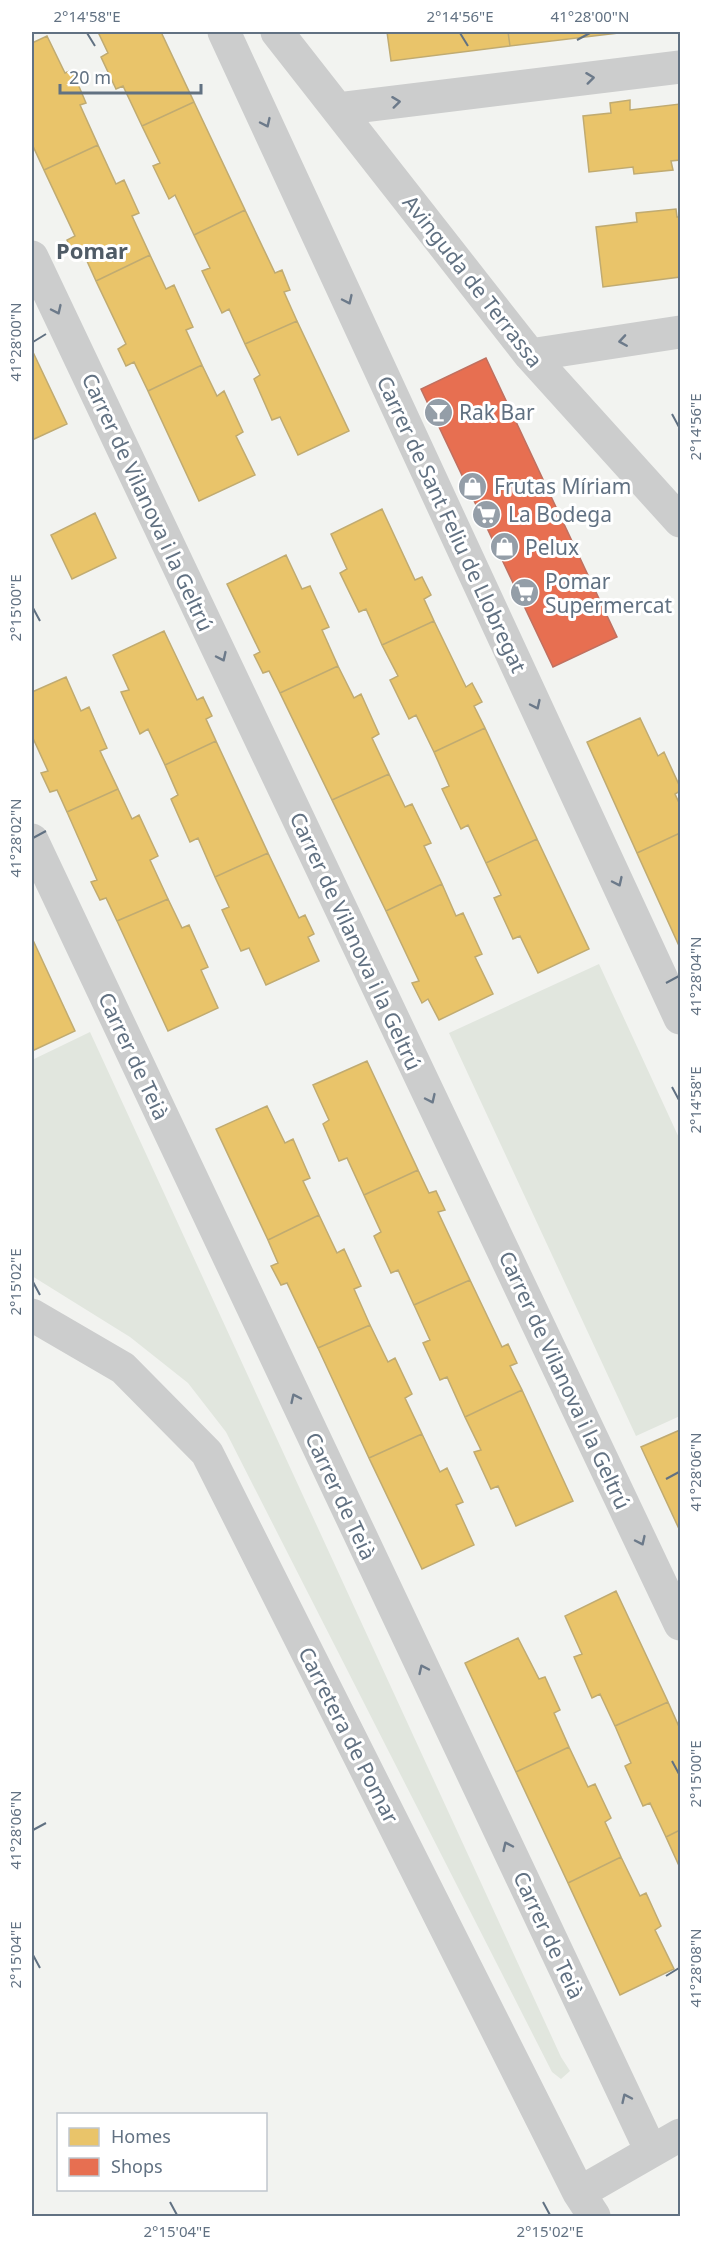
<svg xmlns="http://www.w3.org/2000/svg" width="712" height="2248" viewBox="0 0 712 2248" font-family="'Noto Sans',sans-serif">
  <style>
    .green { fill: #e1e6de }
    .homes { fill: #e9c46a; stroke: #c0ab71; stroke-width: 1.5 }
    .shops { fill: #e76f51; stroke: #bf7060; stroke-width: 1.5 }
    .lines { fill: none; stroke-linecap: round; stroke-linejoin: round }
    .minor { stroke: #cccdcd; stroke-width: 33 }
    .oneway { stroke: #6c7a8a }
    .ticks { fill: none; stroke: #617182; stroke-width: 2 }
    .labels { text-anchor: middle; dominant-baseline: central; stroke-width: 6; stroke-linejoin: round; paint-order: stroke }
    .street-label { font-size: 21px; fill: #617182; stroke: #fff }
    .poi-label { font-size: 21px; fill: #617182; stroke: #fff; text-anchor: start }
    .neighbourhood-label { font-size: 22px; font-weight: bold; fill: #4f5b66; stroke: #fff }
    .neatline { fill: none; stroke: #617182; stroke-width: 2 }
    .ticks-label { font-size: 15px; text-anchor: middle; fill: #617182 }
  </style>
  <rect width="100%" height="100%" fill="#f2f3f0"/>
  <path class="green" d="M599 964 680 1140V1416L636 1436 449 1033Z
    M90 1032 561 2057 570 2071 561 2079 552 2072 226 1432 188 1383 130 1337 32 1276V1060Z"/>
  <path class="homes" d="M98 32H161L194 102 142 126 123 86 116 89 101 57 108 53Z
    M387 32H508L510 46 391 61Z
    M508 32H627L510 46Z
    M47 36 65 73 72 70 86 103 80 105 98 145 44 170 32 144V43Z
    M630 100V110L680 104V160L671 161 673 170 634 174 633 167 589 172 583 116 611 113 610 103Z
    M194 102 245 210 194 235 175 195 169 199 153 166 160 163 142 126Z
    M98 145 116 184 124 180 139 213 132 216 150 255 96 281 82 250 73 254 67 240 75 236 44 170Z
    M676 209 677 217H680V277L603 287 596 227 637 222 636 213Z
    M245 210 275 273 282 270 290 290 284 292 297 321 245 344 229 309 222 313 202 271 210 268 194 235Z
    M150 255 166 289 174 285 193 327 186 330 202 365 148 391 134 362 126 366 118 349 126 344 96 281Z
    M297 321 349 431 298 455 280 417 272 420 254 379 260 375 245 344Z
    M32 350 67 424 32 440Z
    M202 365 217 396 224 391 243 432 236 436 255 475 199 501 148 391Z
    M382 509 415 580 422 577 431 595 424 599 434 621 382 645 366 609 359 612 340 573 347 569 331 534Z
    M95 513 116 558 72 579 51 535Z
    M286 555 302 589 310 586 329 627 322 630 338 666 280 693 269 671 263 673 254 655 260 652 227 584Z
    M434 621 466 687 472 683 482 702 474 706 485 728 434 752 416 715 409 719 390 680 398 676 382 645Z
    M164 631 197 700 203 697 212 716 206 719 216 741 165 765 148 729 140 734 121 692 129 690 113 655Z
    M338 666 354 698 361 694 379 734 372 738 389 774 332 800 280 693Z
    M66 677 81 711 89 707 107 748 100 751 118 789 67 812 57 790 50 792 41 773 48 771 32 736V692Z
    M640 718 658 756 664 752 680 787V791L675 794 680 805V833L637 853 587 742Z
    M485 728 537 839 486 863 468 825 461 829 442 789 449 786 434 752Z
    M216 741 268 853 215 877 198 838 190 842 171 799 178 795 165 765Z
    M389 774 405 807 412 804 431 843 424 846 442 884 386 911 332 800Z
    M118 789 132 819 139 815 158 856 150 860 168 899 117 921 106 898 100 900 91 882 97 880 67 812Z
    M680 833V948L637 853Z
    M537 839 589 949 538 973 520 936 513 939 494 898 501 895 486 863Z
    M268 853 299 918 305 915 314 934 308 937 319 961 266 985 249 948 241 951 222 910 229 907 215 877Z
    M442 884 456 916 463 913 482 954 475 957 493 994 439 1020 428 999 422 1003 412 983 419 981 386 911Z
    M168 899 182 928 189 925 208 967 201 970 218 1008 168 1031 117 921Z
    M32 938 75 1031 32 1051Z
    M367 1061 418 1170 364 1195 347 1158 339 1161 323 1124 329 1120 313 1085Z
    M267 1106 285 1143 293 1139 310 1178 303 1181 319 1215 268 1240 216 1129Z
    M418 1170 429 1193 436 1191 445 1210 438 1212 470 1280 414 1305 398 1270 391 1273 374 1236 381 1232 364 1195Z
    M319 1215 337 1253 344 1249 361 1286 354 1289 370 1325 318 1348 287 1283 281 1285 271 1266 278 1263 268 1240Z
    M470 1280 502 1347 508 1344 517 1363 510 1366 522 1390 465 1417 447 1377 440 1380 423 1343 430 1340 414 1305Z
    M370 1325 388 1362 395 1358 412 1394 405 1398 422 1434 369 1458 318 1348Z
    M522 1390 573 1501 516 1526 498 1486 491 1489 474 1452 481 1450 465 1417Z
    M680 1430V1531L641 1447Z
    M422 1434 440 1472 447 1468 463 1502 456 1505 474 1545 422 1569 369 1458Z
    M616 1591 668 1702 615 1726 600 1694 592 1698 574 1657 582 1654 565 1616Z
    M518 1638 539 1679 545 1677 560 1710 554 1713 569 1747 516 1772 465 1663Z
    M668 1702 680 1729V1830L666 1837 650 1803 643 1806 625 1766 631 1763 615 1726Z
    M569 1747 588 1787 595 1784 611 1818 605 1822 621 1857 568 1883 516 1772Z
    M680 1830V1868L666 1837Z
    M621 1857 640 1896 646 1893 661 1926 655 1930 674 1969 620 1995 568 1883Z"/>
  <path class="shops" d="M486 358 617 637 553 667 421 389Z"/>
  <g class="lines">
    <path class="minor" d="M224 32 680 1018
      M277 32 530 355 680 521
      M338 109 680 67
      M32 257 680 1624
      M530 355 680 332
      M32 840 651 2151
      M32 1315 123 1368 207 1453 579 2193 594 2216
      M579 2193 680 2135"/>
  </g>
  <defs><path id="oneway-chevron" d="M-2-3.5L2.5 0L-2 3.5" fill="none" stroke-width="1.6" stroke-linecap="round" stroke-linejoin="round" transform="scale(1.5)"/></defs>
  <g class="oneway">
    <use href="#oneway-chevron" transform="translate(590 78) rotate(-7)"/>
    <use href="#oneway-chevron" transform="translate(396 102) rotate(-7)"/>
    <use href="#oneway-chevron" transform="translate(266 123) rotate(65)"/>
    <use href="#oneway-chevron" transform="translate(348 300) rotate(65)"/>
    <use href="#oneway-chevron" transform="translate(57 310) rotate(65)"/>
    <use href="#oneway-chevron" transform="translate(623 341) rotate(171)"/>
    <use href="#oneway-chevron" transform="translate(222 657) rotate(65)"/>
    <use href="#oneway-chevron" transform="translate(536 705) rotate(65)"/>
    <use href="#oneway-chevron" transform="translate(618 882) rotate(65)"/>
    <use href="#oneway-chevron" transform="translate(431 1099) rotate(65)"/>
    <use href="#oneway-chevron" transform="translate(295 1398) rotate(-115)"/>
    <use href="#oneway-chevron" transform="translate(641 1541) rotate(65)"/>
    <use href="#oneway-chevron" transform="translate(423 1669) rotate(-115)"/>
    <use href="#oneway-chevron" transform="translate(507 1846) rotate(-115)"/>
    <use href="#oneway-chevron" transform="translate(626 2098) rotate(-115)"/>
  </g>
  <path class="ticks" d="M87 33 95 46M460 33 468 46M577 40 590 33M33 342 46 334M672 414 679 427M33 608 40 621M33 838 46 831M666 983 679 976M672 1087 679 1100M33 1282 40 1295M666 1479 679 1472M672 1761 679 1774M33 1830 46 1823M33 1955 40 1968M666 1976 679 1968M170 2202 177 2215M543 2202 550 2215"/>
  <defs>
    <symbol id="bar-disc" viewBox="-11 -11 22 22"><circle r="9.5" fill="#949ea8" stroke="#fff"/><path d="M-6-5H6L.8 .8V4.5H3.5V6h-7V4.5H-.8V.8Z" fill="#fff"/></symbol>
    <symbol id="shop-disc" viewBox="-11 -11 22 22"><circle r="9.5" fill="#949ea8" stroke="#fff"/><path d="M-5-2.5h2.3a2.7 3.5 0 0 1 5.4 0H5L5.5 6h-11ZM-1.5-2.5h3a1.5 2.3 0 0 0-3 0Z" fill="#fff"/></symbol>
    <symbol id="supermarket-disc" viewBox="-11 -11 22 22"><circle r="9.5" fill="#949ea8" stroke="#fff"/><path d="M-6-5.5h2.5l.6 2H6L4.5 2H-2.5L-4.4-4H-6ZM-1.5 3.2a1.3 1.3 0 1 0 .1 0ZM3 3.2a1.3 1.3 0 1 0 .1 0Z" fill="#fff"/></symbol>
  </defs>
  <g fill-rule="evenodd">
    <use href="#bar-disc" x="422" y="396" width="33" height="33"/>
    <use href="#shop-disc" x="456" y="470" width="33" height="33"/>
    <use href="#supermarket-disc" x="470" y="498" width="33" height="33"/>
    <use href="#shop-disc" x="488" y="530" width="33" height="33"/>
    <use href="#supermarket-disc" x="508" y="576" width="33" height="33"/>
  </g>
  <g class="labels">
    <g class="street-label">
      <text transform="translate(473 281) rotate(52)">Avinguda de Terrassa</text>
      <text transform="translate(148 502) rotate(65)">Carrer de Vilanova i la Geltrú</text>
      <text transform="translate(452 524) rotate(65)">Carrer de Sant Feliu de Llobregat</text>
      <text transform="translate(356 941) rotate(65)">Carrer de Vilanova i la Geltrú</text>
      <text transform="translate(134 1056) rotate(65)">Carrer de Teià</text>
      <text transform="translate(565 1380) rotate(65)">Carrer de Vilanova i la Geltrú</text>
      <text transform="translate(341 1496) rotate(65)">Carrer de Teià</text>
      <text transform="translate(349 1735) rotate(63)">Carretera de Pomar</text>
      <text transform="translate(549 1935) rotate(65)">Carrer de Teià</text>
    </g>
    <g class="poi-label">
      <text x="459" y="412">Rak Bar</text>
      <text x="494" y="486">Frutas Míriam</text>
      <text x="508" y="514">La Bodega</text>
      <text x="525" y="547">Pelux</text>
      <text x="545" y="581">Pomar<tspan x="545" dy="24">Supermercat</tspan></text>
    </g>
    <g class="neighbourhood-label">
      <text x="92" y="250">Pomar</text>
    </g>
  </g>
  <rect width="712" height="2248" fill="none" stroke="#ffffff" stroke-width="66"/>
  <rect x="57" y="2113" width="210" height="78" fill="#ffffff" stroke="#c0c6cd" stroke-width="1.5"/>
  <rect x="69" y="2128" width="30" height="18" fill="#e9c46a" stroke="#c0c6cd" stroke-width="1.5"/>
  <text x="111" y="2143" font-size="18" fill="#617182">Homes</text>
  <rect x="69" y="2158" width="30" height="18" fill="#e76f51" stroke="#c0c6cd" stroke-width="1.5"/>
  <text x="111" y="2173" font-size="18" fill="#617182">Shops</text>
  <path d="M60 84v9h141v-9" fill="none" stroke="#617182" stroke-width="3"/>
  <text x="69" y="84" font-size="18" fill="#617182" stroke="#ffffff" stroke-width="4.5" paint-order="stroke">20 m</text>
  <rect x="33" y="33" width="646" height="2182" class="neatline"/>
  <g class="ticks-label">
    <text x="87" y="22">2°14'58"E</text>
    <text x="460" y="22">2°14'56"E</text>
    <text x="590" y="22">41°28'00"N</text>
    <text transform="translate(16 342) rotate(-90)" y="5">41°28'00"N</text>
    <text transform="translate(696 427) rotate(-90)" y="5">2°14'56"E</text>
    <text transform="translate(16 608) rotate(-90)" y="5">2°15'00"E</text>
    <text transform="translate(16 838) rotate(-90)" y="5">41°28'02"N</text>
    <text transform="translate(696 976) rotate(-90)" y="5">41°28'04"N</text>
    <text transform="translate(696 1100) rotate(-90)" y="5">2°14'58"E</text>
    <text transform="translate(16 1282) rotate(-90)" y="5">2°15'02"E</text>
    <text transform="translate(696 1472) rotate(-90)" y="5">41°28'06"N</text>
    <text transform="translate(696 1774) rotate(-90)" y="5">2°15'00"E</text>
    <text transform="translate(16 1830) rotate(-90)" y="5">41°28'06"N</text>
    <text transform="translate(16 1955) rotate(-90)" y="5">2°15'04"E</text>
    <text transform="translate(696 1968) rotate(-90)" y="5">41°28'08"N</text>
    <text x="177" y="2237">2°15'04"E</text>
    <text x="550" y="2237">2°15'02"E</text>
  </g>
</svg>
